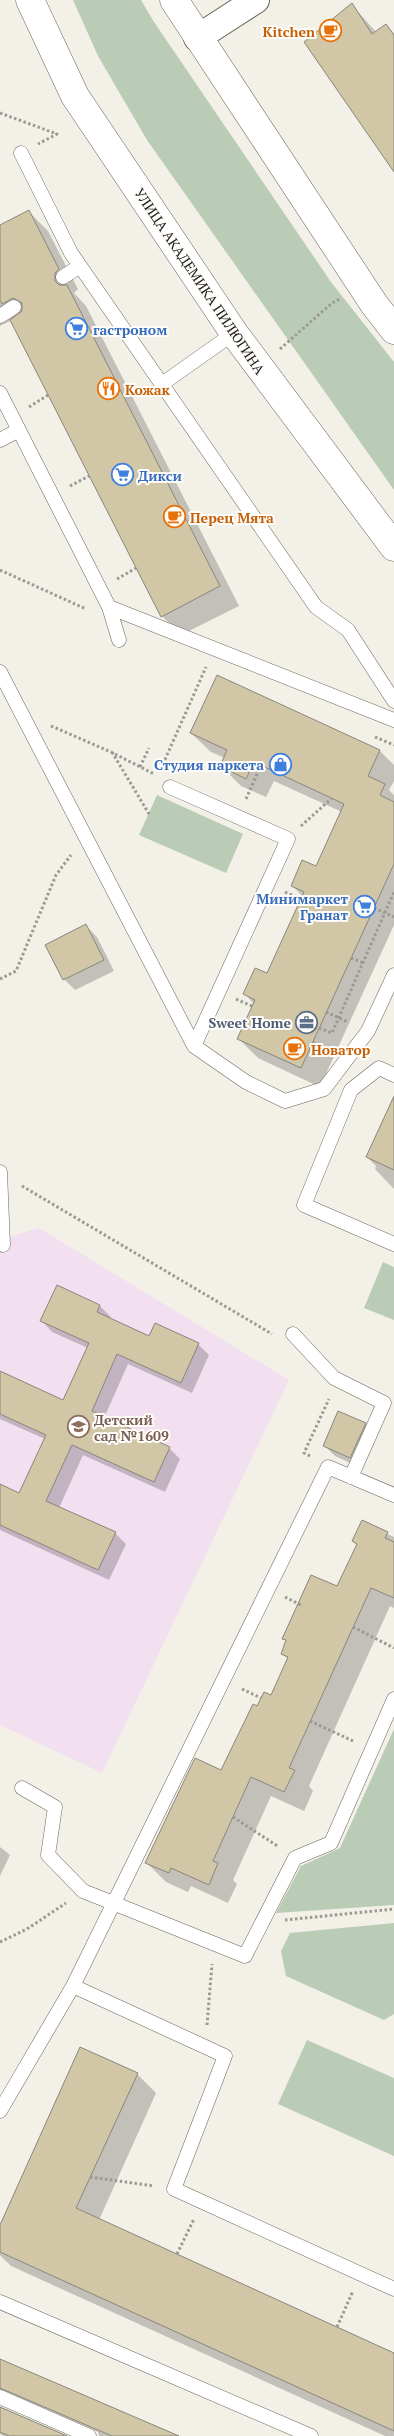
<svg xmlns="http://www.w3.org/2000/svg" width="394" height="2436" viewBox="0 0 394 2436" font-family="'PT Serif',serif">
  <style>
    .education { fill: #f2e0f1 }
    .green { fill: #baccb6 }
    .shadow { fill: #0003 }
    .building { fill: #d1c6a5; stroke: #89867d }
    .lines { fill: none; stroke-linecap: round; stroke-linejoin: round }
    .service-casing { stroke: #69665e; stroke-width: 15 }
    .minor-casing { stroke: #69665e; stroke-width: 28 }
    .tertiary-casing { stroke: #69665e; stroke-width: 29 }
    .path { stroke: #9b9993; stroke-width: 3; stroke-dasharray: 2.5 2.5; stroke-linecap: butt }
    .service { stroke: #fff; stroke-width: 14 }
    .minor { stroke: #fff; stroke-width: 26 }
    .tertiary { stroke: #fff; stroke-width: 28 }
    .labels { text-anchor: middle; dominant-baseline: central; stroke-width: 4; stroke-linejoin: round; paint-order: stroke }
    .food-label { font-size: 14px; font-weight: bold; fill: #c56008; stroke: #fffdfa; text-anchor: start }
    .street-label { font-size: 14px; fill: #1e1d1a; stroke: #fffdfa }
    .shop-label { font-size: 14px; font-weight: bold; fill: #366cbe; stroke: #fffdfa; text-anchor: start }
    .service-label { font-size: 14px; font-weight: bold; fill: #4e5e75; stroke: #fffdfa; text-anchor: end }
    .education-label { font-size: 14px; font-weight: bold; fill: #785e54; stroke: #fffdfa; text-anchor: start }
  </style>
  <rect width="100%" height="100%" fill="#f3f0e7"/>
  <path class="education" d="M39 1228 289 1380 102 1773 0 1725V1239Z"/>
  <path class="green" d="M73 0H141L154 22 331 282 394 362V490L147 140 98 56Z
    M157 795 243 834 226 873 139 835Z
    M383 1262 394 1267V1320L364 1308Z
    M394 1729V1905L276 1913 301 1866 340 1848Z
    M394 1923V2014L384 2020 286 1976 281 1951 290 1933Z
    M307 2040 394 2078V2156L278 2104Z"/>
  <path class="shadow" d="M352 5 376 32 386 26 394 34V169Z
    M29 212 48 231 78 289 74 293 86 306 239 606 181 635 162 616 12 320 0 326V227Z
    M191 733 380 751 394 765V781L389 790 394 795V925L320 1087 258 1058 239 1039 254 1004 245 994 268 975 303 897 292 885 317 868 342 812 274 781 266 797 241 786 221 766 225 758 211 752Z
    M86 926 97 937 114 971 75 990 64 979Z
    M394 1119V1189L375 1169 376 1166 367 1157Z
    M57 1287 100 1306 111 1317 109 1319 149 1337 198 1344 209 1355 192 1393 128 1364 104 1418 169 1448 180 1459 165 1492 83 1455 59 1508 115 1533 126 1544 109 1580 0 1530V1485L20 1494 45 1439 0 1419V1387L63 1401 88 1348 52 1332 42 1321Z
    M365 1424 376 1435 361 1468 335 1456 324 1445Z
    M362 1522 394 1537V1608L390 1606 309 1786 313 1791 304 1811 271 1796 233 1880 237 1884 228 1903 191 1886 188 1892 166 1882 147 1863 222 1772 258 1707 272 1697 289 1660 282 1653 287 1642 284 1638 338 1588 357 1545 353 1541Z
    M0 1847 10 1855 0 1876Z
    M137 2074 156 2093 99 2220 394 2354V2436H385L11 2266 0 2255V2228Z
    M0 2361 176 2436H99L98 2432 5 2393 0 2397Z
    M0 2408 64 2436H4L0 2434Z"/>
  <path class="building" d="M352 3 372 34 386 24 394 35V172L304 42Z
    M29 210 59 269 55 273V281L59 285H67L220 586 161 617 10 320 22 311V303L13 298 2 304 0 300V225Z
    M217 675 380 750 368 776 385 784 380 795 394 802V864L301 1068 237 1039 255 1000 243 994 255 968 267 973 304 892 291 886 302 860 316 866 344 804 254 762 246 779 220 766 227 750 190 733Z
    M86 924 104 960 63 980 45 945Z
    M394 1096V1170L366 1157Z
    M57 1285 100 1305 97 1312 149 1336 155 1323 199 1343 181 1383 117 1354 92 1411 170 1447 154 1482 72 1445 46 1501 116 1532 98 1570 0 1525V1484L19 1493 46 1435 0 1414V1371L63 1400 89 1343 40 1321Z
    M338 1411 366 1423 350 1458 323 1446Z
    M362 1520 388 1532 385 1538 394 1542V1598L371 1588 289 1768 295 1770 284 1792 251 1777 213 1861 218 1863 209 1885 171 1868 169 1873 145 1863 195 1758 221 1770 253 1704 257 1706 264 1692 271 1695 288 1657 281 1654 286 1640 282 1639 311 1575 337 1586 357 1544 352 1541Z
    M80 2047 138 2073 76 2208 394 2353V2431L0 2252V2225Z
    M0 2359 179 2436H112L0 2388Z
    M0 2407 67 2436H9L0 2432Z"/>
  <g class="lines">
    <defs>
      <path id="service" d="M21 153 71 253 316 607 348 630 394 701
        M63 277 80 266
        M0 316 14 307
        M162 384 234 333
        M0 393 109 607 394 720
        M0 440 19 430
        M109 607 119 640
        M0 672 194 1046 246 1082 285 1101 324 1089 368 1031 394 975
        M170 787 288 839 194 1046
        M394 1075 379 1068 351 1090 304 1205 394 1244
        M0 1172 3 1245
        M293 1334 334 1378 384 1403 351 1477
        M22 1788 55 1807 48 1855 83 1891 245 1956 295 1858 331 1843 394 1699
        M73 1986 328 1467 394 1495
        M0 2111 73 1986 225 2056 174 2189 394 2289
        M0 2302 311 2436
        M0 2397 89 2436"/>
      <path id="minor" d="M197 38 256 0"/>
      <path id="tertiary" d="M30 0 75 96 234 333 394 547
        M174 0 374 304 394 330"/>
    </defs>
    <use href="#service" class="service-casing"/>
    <use href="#minor" class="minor-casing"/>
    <use href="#tertiary" class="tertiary-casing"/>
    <path class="path" d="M0 113 57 134 38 144
      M280 349 332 303 340 299
      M29 407 48 395
      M70 486 89 476
      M0 570 86 609
      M117 579 136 568
      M51 726 111 752 154 774
      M375 737 394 745
      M112 752 149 814
      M168 766 163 764 206 667
      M140 767 149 748
      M246 799 261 765
      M301 826 332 798
      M285 892 301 899
      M374 908 394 917
      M351 958 364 963
      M0 979 16 971 56 875 71 855
      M236 999 252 1006
      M326 1012 348 1022
      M319 1028 332 1033 394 892
      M313 1042 325 1054
      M22 1186 272 1334
      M310 1456 304 1453 329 1399
      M285 1597 303 1606
      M353 1627 394 1648
      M242 1689 261 1698
      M310 1721 353 1741
      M233 1817 279 1847
      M285 1920 394 1909
      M0 1942 27 1929 66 1903
      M207 2025 212 1964
      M90 2177 154 2186
      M177 2254 194 2219
      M337 2327 353 2291"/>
    <use href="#service" class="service"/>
    <use href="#minor" class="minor"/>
    <use href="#tertiary" class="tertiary"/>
  </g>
  <defs>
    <symbol id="cafe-ring" viewBox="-11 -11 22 22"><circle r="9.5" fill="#fffdfa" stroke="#e8710a" stroke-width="1.5"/><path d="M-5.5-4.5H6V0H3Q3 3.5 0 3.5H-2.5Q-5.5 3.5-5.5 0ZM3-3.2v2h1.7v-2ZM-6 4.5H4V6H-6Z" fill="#e8710a"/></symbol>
    <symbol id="supermarket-ring" viewBox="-11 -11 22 22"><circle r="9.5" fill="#fffdfa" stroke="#3f7fe0" stroke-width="1.5"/><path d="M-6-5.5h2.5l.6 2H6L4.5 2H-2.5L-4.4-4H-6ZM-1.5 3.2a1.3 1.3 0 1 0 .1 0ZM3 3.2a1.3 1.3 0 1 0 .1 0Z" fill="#3f7fe0"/></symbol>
    <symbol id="restaurant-ring" viewBox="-11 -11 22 22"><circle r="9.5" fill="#fffdfa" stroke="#e8710a" stroke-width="1.5"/><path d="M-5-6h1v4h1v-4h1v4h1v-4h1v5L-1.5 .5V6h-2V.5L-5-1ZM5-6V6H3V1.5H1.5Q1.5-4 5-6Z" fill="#e8710a"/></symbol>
    <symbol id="shop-ring" viewBox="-11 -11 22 22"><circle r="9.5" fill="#fffdfa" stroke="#3f7fe0" stroke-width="1.5"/><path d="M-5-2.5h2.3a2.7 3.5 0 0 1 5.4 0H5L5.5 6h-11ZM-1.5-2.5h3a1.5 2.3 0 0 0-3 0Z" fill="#3f7fe0"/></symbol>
    <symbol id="office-ring" viewBox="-11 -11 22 22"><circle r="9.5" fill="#fffdfa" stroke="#5c6f8a" stroke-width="1.5"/><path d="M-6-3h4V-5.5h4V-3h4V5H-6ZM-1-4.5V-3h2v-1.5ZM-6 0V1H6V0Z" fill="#5c6f8a"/></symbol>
    <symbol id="school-ring" viewBox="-11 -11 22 22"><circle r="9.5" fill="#fffdfa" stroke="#8d6e63" stroke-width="1.5"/><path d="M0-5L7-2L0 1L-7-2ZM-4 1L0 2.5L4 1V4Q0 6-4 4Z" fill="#8d6e63"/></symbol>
  </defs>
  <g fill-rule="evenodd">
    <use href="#cafe-ring" x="318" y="18" width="25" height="25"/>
    <use href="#supermarket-ring" x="64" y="316" width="25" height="25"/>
    <use href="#restaurant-ring" x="96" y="376" width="25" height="25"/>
    <use href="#supermarket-ring" x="110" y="462" width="25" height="25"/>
    <use href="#cafe-ring" x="162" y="504" width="25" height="25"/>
    <use href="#shop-ring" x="268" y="752" width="25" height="25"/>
    <use href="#supermarket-ring" x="352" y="894" width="25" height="25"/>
    <use href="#office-ring" x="294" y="1010" width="25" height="25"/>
    <use href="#cafe-ring" x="282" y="1036" width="25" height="25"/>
    <use href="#school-ring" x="66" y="1414" width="25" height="25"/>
  </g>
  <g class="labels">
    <g class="food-label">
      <text x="315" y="31" text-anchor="end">Kitchen</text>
      <text x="125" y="389">Кожак</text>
      <text x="190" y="517">Перец Мята</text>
      <text x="311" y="1049">Новатор</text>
    </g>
    <g class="street-label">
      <text transform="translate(200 281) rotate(56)">УЛИЦА АКАДЕМИКА ПИЛЮГИНА</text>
    </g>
    <g class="shop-label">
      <text x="93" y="329">гастроном</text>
      <text x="138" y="475">Дикси</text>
      <text x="264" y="764" text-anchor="end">Студия паркета</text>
      <text x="348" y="898" text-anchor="end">Минимаркет<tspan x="348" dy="16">Гранат</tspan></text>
    </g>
    <g class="service-label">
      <text x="291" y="1022">Sweet Home</text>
    </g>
    <g class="education-label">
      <text x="94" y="1419">Детский<tspan x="94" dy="16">сад №1609</tspan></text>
    </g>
  </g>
</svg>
